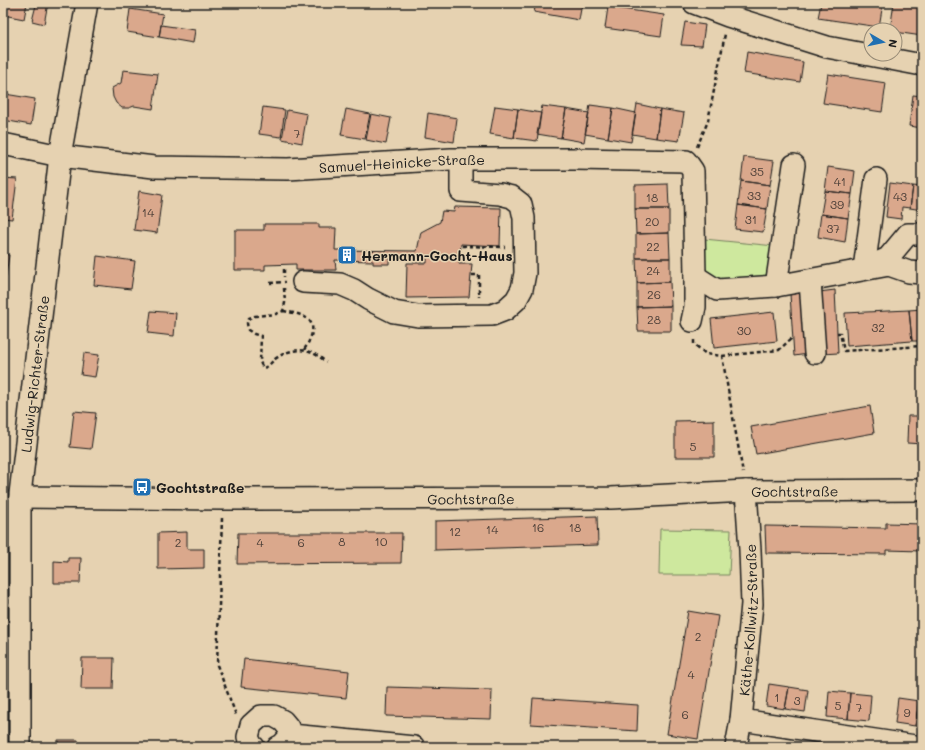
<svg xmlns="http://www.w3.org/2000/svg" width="925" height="750" viewBox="0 0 925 750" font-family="Mali,sans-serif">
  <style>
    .green { fill: #cee89e; stroke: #75825d }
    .building { fill: #daa88c; stroke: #1c1c1c }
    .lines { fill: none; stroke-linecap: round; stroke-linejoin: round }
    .minor-casing { stroke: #1c1c1c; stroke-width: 24 }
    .path { stroke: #1c1c1c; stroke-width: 2.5; stroke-dasharray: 4 3; stroke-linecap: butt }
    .minor { stroke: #e6d2b1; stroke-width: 21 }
    .labels { text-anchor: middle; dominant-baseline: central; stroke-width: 3; stroke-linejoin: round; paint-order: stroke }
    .number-label { font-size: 12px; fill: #4c3f38 }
    .street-label { font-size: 14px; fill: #1c1c1c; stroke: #e6d2b1 }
    .poi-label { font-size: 14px; font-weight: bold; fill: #1c1c1c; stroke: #e6d2b1; text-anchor: start }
  </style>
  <rect width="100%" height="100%" fill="#e6d2b1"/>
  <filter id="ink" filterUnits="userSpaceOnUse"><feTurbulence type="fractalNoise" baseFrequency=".025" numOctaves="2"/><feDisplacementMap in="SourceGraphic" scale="8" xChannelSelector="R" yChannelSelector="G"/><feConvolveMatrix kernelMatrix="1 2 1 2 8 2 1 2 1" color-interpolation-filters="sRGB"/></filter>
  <g filter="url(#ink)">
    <path class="green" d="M704 239 775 246 771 275 718 280 710 276 704 268Z
      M660 529 731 530 729 575H659Z"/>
    <path class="building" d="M3 3H48L44 24 32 21 36 5 27 3 24 19 3 15Z
      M536 3H582L579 20 534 12Z
      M821 3H883L879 27 818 18Z
      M894 3 922 7V36L895 32V30H890Z
      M608 7 664 15 661 36 605 28Z
      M130 9 163 14 159 37 127 32Z
      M685 22 705 25 702 46 681 45Z
      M161 25 195 30 193 43 159 37Z
      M747 52 803 62 800 82 744 73Z
      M123 70 158 74 153 109 134 106 129 108H122L116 103 113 97 112 88 121 83Z
      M828 74 886 83 882 112 823 103Z
      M5 94 35 99 31 125 3 120V107Z
      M913 95 922 96V128L909 126Z
      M637 104 660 109 656 138 632 134Z
      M590 105 613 108 608 138 585 134Z
      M495 106 518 109 514 138 490 134Z
      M542 106 566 109 561 138 537 134Z
      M263 107 285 110 281 137 259 134Z
      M613 108 636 113 631 142 608 138Z
      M346 109 370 114 365 139 341 135Z
      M518 109 541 113 537 141 514 138Z
      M566 109 589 113 584 142 561 138Z
      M660 109 684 113 679 141 656 138Z
      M287 110 307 114 302 143 282 139Z
      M428 113 457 118 454 142 425 137Z
      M371 114 391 118 386 144 366 140Z
      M744 157 774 161 770 185 741 181Z
      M828 167 855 171 852 194 825 191Z
      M3 178 17 179 12 219 3 218Z
      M741 181 770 185 767 209 738 205Z
      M890 183 913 186 910 208 902 207 901 219 886 217Z
      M668 184 669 209H635V185Z
      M913 186 922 187V210L910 208Z
      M139 191 162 195 157 233 134 230Z
      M825 191 852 194 848 218 821 214Z
      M738 205 767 209 763 232 735 229Z
      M455 207 501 208 500 246 461 244 459 264H472L469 297 406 298 407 263H427V259H389V264H373V261L335 260 336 270H296V264L265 265V270H235V230H264V224H319V228H336L335 250 417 251 421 232 440 222 442 211 454 212Z
      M635 209H669V233L636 234Z
      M821 214 848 218 845 242 818 237Z
      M669 233 670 258H636V234Z
      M3 254 9 255 6 276H3Z
      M97 256 135 261 131 289 94 285Z
      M636 258H670V282L637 283Z
      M670 282 671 306 637 307V283Z
      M835 290 838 353 822 354 819 292Z
      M804 293 808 354 794 356 790 294Z
      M671 306V331H638L637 307Z
      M922 309V341H912L909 310Z
      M909 310 912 341 847 346 845 313Z
      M151 311 176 313 174 336 148 333Z
      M774 312 777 341 714 348 711 319Z
      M84 353 99 355 95 377 81 375Z
      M870 406 874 433 756 454 751 427Z
      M74 411 96 413 91 449 70 447Z
      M908 416H922V444L907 443Z
      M714 420V457H675V421Z
      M597 516 598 545 435 550V521Z
      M886 523 922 524V551L886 550V554L766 553 765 526 886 528Z
      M187 532V549H204V568L158 569V533Z
      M238 533H402L401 563 237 564Z
      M68 558H81L80 583H54V561L68 562Z
      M688 611 718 616 698 739 667 734Z
      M82 658H114L113 689H81Z
      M244 659 349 671 346 698 241 687Z
      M769 684 789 687 785 709 766 706Z
      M387 687 492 690 491 719 386 716Z
      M789 687 808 690 805 712 785 709Z
      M829 691 850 693 848 719 827 717Z
      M850 693 871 695 869 721 848 719Z
      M533 698 638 705 637 731 531 724Z
      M898 698 919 701 915 726 895 723Z
      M919 701H922V727L915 726Z
      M58 740H78V747H58Z"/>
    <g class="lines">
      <defs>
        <g id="minor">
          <path d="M694 3 728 16 827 47 922 65"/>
          <path id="s1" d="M3 144 60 156 154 167 288 169 451 159H575L686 161 693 171 695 276V307L692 321"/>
          <path d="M870 266 888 258 908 234H922"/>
          <path d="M864 269 876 179"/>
          <path d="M695 276 717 290 776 286 889 265 909 272 922 273"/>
          <path d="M810 281 815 353"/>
          <path d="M303 282 340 284 354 290 368 299 394 312 418 316 492 315 505 310 516 300 522 289 525 273 524 218 521 204 512 197 500 194 461 191V159"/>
          <path d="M776 286 794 165"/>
          <path id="s2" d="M20 497 222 499 611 498 746 491 922 490"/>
          <path d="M741 720 922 747"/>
          <path d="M291 735 414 747"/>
          <path id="s3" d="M20 747V494L60 156 87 3"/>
          <path d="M254 747 252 746 248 737 251 725 261 716H274L283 721 288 727 291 735"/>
          <path d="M278 747 282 745 291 735"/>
          <path id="s4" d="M736 747 741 720 752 604 750 550 746 491"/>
        </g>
      </defs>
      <use href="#minor" class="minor-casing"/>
      <path class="path" d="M697 147 708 121 725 34
        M462 246 505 247
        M284 269V277
        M472 275H479V297
        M270 283 285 282
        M284 288 285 303 283 311 276 314 255 316 249 318 247 323 248 330 254 334 261 336 260 362 263 368C269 367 270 363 275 359 293 346 310 348 326 362
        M283 311C311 315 321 323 304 350
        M837 333H840L844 351 922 346
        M694 340V344L706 354 722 356 743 473
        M722 356 779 350 793 337
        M222 518 217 665 236 715"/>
      <use href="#minor" class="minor"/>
    </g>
  </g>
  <defs>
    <symbol id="building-square" viewBox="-11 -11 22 22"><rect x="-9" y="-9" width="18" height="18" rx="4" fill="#1f6fb2" stroke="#e6d2b1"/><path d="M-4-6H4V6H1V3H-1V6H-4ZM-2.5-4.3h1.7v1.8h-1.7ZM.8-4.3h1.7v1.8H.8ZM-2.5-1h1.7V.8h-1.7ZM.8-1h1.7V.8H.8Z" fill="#fff"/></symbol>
    <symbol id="bus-square" viewBox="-11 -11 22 22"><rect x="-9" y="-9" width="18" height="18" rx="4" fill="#1f6fb2" stroke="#e6d2b1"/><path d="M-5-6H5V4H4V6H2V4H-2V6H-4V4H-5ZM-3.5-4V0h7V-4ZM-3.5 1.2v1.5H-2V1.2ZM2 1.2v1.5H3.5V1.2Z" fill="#fff"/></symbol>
  </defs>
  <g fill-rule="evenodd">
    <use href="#building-square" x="336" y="244" width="22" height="22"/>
    <use href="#bus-square" x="131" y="476" width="22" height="22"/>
  </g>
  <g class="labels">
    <g class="number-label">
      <text x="297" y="133">7</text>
      <text x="757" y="171">35</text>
      <text x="840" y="181">41</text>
      <text x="754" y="195">33</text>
      <text x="900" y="196">43</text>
      <text x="652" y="197">18</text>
      <text x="837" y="204">39</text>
      <text x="148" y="212">14</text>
      <text x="751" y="219">31</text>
      <text x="652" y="221">20</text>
      <text x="833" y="228">37</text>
      <text x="653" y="246">22</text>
      <text x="653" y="270">24</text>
      <text x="654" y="294">26</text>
      <text x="654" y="319">28</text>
      <text x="878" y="327">32</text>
      <text x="744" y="330">30</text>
      <text x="693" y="446">5</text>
      <text x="538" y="527">16</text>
      <text x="575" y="527">18</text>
      <text x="492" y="529">14</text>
      <text x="455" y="531">12</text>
      <text x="342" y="541">8</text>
      <text x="381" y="541">10</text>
      <text x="178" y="542">2</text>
      <text x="260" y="542">4</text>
      <text x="301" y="542">6</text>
      <text x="698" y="636">2</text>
      <text x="691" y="674">4</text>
      <text x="777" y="697">1</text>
      <text x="797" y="700">3</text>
      <text x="838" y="705">5</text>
      <text x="859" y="707">7</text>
      <text x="907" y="712">9</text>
      <text x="685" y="714">6</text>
    </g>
    <g class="street-label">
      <text stroke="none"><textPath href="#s1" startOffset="401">Samuel-Heinicke-Straße</textPath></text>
      <text stroke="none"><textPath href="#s3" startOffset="374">Ludwig-Richter-Straße</textPath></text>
      <text stroke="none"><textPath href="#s2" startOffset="775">Gochtstraße</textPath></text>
      <text stroke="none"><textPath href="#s2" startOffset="451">Gochtstraße</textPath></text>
      <text stroke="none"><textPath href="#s4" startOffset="128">Käthe-Kollwitz-Straße</textPath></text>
    </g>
    <g class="poi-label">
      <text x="361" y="255">Hermann-Gocht-Haus</text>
      <text x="156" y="487">Gochtstraße</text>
    </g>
  </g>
  <rect width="925" height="750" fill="none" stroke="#e6d2b1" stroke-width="16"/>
  <rect x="8" y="8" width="909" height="734" fill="none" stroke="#1c1c1c" stroke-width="1.5" filter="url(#ink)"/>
  <g transform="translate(883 42) rotate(99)"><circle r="19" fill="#e6d2b1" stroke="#958975"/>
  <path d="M0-3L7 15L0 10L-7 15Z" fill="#1f6fb2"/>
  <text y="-6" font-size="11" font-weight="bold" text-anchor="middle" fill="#1c1c1c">N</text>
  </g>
</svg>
